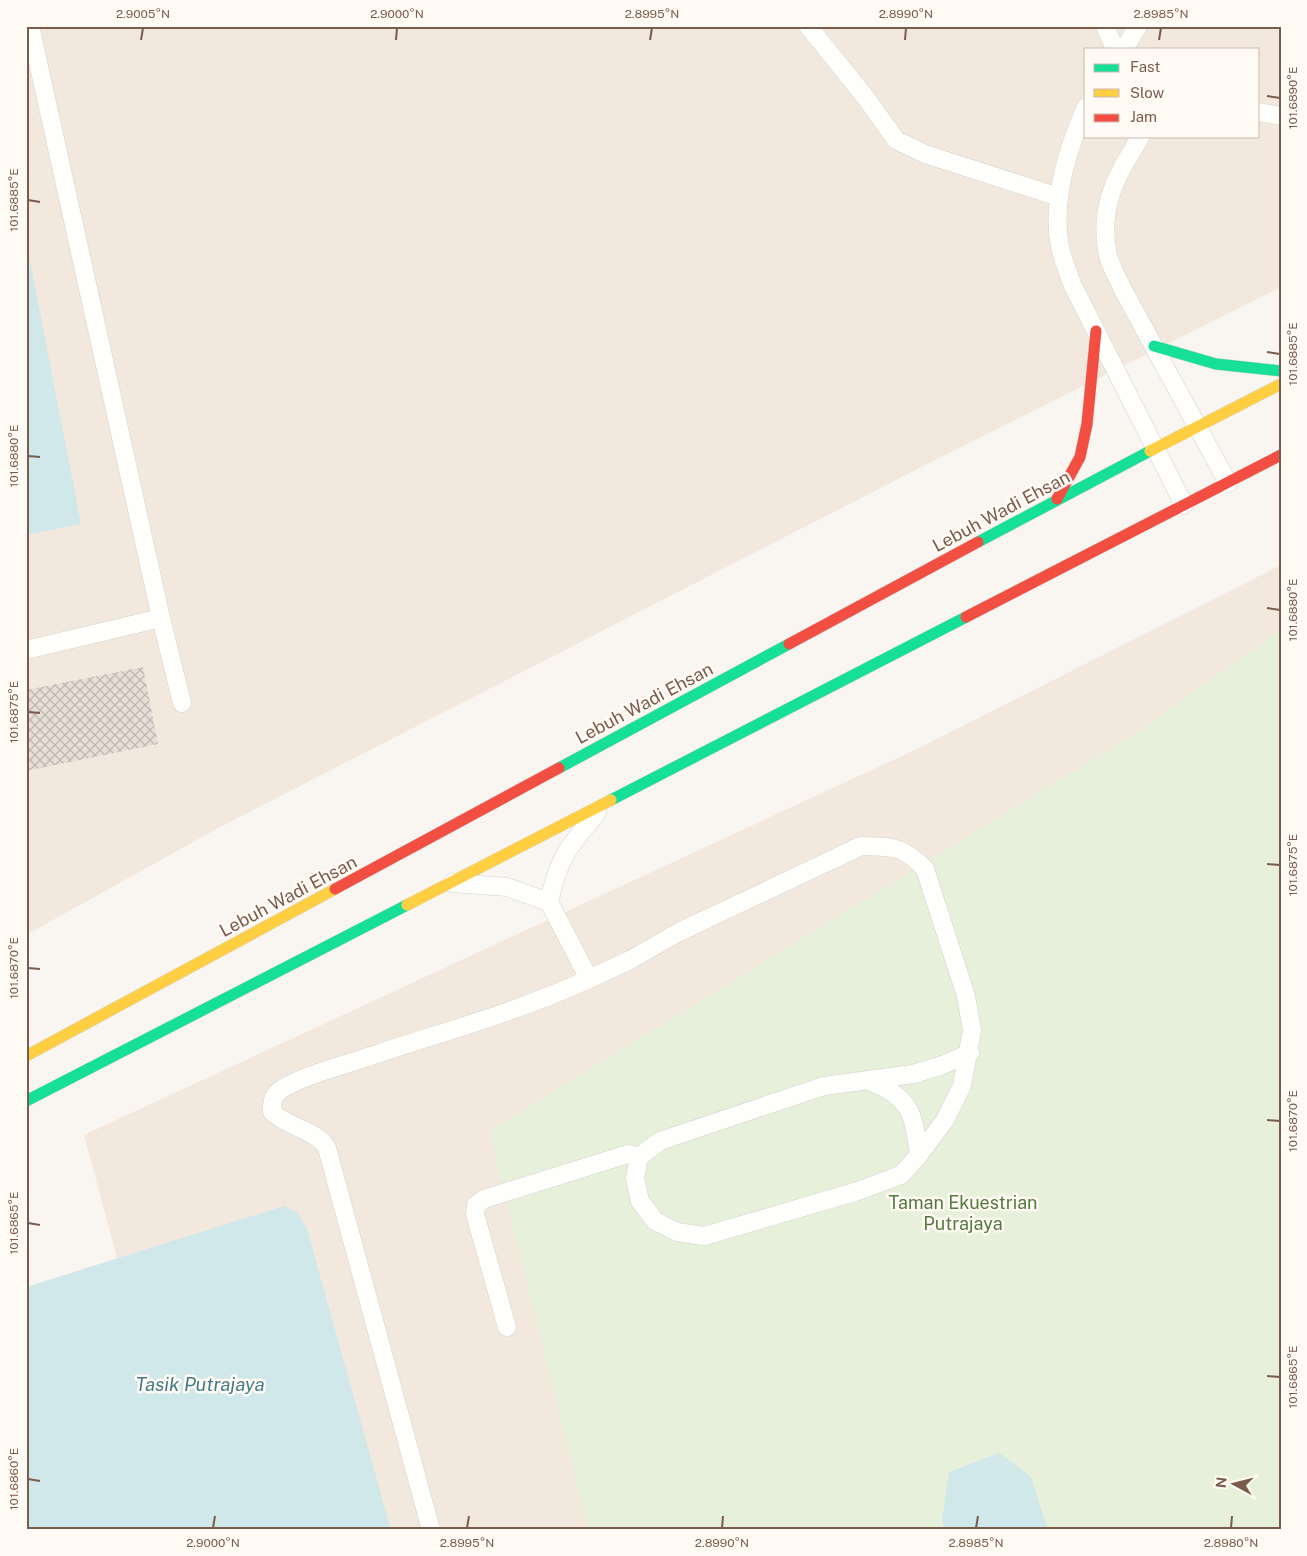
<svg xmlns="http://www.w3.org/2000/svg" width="1307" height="1556" viewBox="0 0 1307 1556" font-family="'Public Sans',sans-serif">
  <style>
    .residential { fill: #f2e8de; fill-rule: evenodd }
    .park { fill: #e7f0db }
    .water { fill: #d0e8ea }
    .building { fill: url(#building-cross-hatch) }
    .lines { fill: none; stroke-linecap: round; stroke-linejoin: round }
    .lane-casing { stroke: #d7d1cb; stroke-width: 19 }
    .fast-casing { stroke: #d9d2cb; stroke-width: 12 }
    .slow-casing { stroke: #d9d2cb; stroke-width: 12 }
    .jam-casing { stroke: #d9d2cb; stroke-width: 12 }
    .lane { stroke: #fefefd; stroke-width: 18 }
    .fast { stroke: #16e098; stroke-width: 11 }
    .slow { stroke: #ffcf43; stroke-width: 11 }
    .jam { stroke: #f24e42; stroke-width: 11 }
    .ticks { fill: none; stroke: #7a5c4d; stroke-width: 2 }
    .labels { text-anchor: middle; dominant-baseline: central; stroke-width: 5; stroke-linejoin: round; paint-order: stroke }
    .street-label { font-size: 18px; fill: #7a5c4d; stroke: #fffaf3 }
    .park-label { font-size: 18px; fill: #537a41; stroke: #fffaf3 }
    .water-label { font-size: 19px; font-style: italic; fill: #437c86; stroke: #fffaf3 }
    .neatline { fill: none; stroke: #7a5c4d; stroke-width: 2 }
    .ticks-label { font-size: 12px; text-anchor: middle; fill: #7a5c4d }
  </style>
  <defs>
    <pattern id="building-cross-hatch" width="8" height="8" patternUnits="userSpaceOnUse" patternTransform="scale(1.25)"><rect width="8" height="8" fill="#e6ded7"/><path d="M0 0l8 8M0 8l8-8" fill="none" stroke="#bfb7b1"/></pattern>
  </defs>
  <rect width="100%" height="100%" fill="#f9f5f0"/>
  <path class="residential" d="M26 26H1281V287L933 461 222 826 26 935ZM1086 49H1258V136H1086Z
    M1281 565V1530H190L84 1135 917 749Z"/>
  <path class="park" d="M1281 629V1530H588L489 1131 1137 732Z"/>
  <path class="water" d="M26 240 81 524 26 535Z
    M284 1206 298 1213 307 1229 391 1530H26V1287Z
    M999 1453 1031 1477 1048 1530H945L942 1520 949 1472Z"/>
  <path class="building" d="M143 667 158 744 26 771V690Z"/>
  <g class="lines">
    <defs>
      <path id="lane" d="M30 26 161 618 182 703
        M808 26 866 98 896 140 925 154 1059 197
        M1105 26 1115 49
        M1124 49 1138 26
        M1086 107C1067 150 1051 201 1060 247 1063 260 1068 272 1072 284L1184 505
        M1258 112 1281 116
        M1141 136C1116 177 1098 206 1108 256 1111 267 1118 278 1122 288L1228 483
        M26 650 161 618
        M452 883 507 887 549 902C559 857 568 847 597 813
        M589 979 630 960 679 932 861 846C893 847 902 845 925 869L966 996 972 1030 962 1086 945 1120 919 1155 901 1175 855 1192 704 1236 677 1232 655 1221 640 1201 635 1178 639 1157 660 1141 824 1086 913 1074 940 1066 970 1053
        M869 1081C911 1098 913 1111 919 1155
        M507 1327 475 1214 476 1205 484 1199 628 1154 639 1157
        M431 1530 327 1148C317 1130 287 1127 272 1112 272 1102 272 1095 282 1089 304 1075 348 1064 374 1055 446 1031 520 1011 589 979L549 902"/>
      <path id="fast" d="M1154 346 1216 364 1281 371
        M978 542 1150 451
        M559 768 789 644
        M611 800 966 617
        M26 1101 407 905"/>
      <path id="slow" d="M1150 451 1281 384
        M407 905 611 800
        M26 1056 335 889"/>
      <path id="jam" d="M1057 499 1080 457 1087 424 1096 331
        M966 617 1281 455
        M789 644 978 542
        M335 889 559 768"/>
    </defs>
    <use href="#lane" class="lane-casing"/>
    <use href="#fast" class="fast-casing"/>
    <use href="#slow" class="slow-casing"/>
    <use href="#jam" class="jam-casing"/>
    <use href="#lane" class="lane"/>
    <use href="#fast" class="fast"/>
    <use href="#slow" class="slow"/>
    <use href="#jam" class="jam"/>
  </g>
  <path class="ticks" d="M141 40 143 28M396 40 397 28M650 40 652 28M905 40 906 28M1159 40 1161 28M1267 96 1280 98M28 200 40 202M1267 352 1280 354M28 456 40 457M1267 608 1280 610M28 712 40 713M1267 864 1280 865M28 968 40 969M1267 1120 1280 1121M28 1223 40 1225M1267 1376 1280 1377M28 1479 40 1481M213 1528 215 1516M467 1528 469 1516M722 1528 723 1516M976 1528 978 1516M1231 1528 1232 1516"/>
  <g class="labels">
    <g class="street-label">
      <text transform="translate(1001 511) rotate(-28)">Lebuh Wadi Ehsan</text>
      <text transform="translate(644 703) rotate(-28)">Lebuh Wadi Ehsan</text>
      <text transform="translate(288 896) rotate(-28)">Lebuh Wadi Ehsan</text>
    </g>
    <g class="park-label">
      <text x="963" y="1202">Taman Ekuestrian<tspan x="963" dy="21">Putrajaya</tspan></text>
    </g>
    <g class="water-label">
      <text x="200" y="1384">Tasik Putrajaya</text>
    </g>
  </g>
  <rect width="1307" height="1556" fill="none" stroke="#fffaf3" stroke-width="55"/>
  <rect x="1084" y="48" width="175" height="90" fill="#fffaf3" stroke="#cabbb1"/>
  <rect x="1094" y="64" width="25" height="8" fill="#16e098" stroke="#cabbb1"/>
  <text x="1130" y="72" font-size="15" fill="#7a5c4d">Fast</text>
  <rect x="1094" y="89" width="25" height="8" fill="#ffcf43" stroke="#cabbb1"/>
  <text x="1130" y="98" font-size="15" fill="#7a5c4d">Slow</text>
  <rect x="1094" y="114" width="25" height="8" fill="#f24e42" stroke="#cabbb1"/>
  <text x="1130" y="122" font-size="15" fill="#7a5c4d">Jam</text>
  <g transform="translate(1234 1484) rotate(277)" stroke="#fffaf3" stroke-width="4" paint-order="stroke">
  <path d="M0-4L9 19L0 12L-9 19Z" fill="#7a5c4d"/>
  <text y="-8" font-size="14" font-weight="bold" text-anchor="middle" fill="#7a5c4d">N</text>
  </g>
  <rect x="28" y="28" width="1252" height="1500" class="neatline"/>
  <g class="ticks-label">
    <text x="143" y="18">2.9005°N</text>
    <text x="397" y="18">2.9000°N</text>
    <text x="652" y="18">2.8995°N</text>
    <text x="906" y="18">2.8990°N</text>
    <text x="1161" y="18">2.8985°N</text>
    <text transform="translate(1293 98) rotate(-90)" y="4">101.6890°E</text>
    <text transform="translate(14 200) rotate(-90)" y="4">101.6885°E</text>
    <text transform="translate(1293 354) rotate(-90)" y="4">101.6885°E</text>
    <text transform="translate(14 456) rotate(-90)" y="4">101.6880°E</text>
    <text transform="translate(1293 610) rotate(-90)" y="4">101.6880°E</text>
    <text transform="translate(14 712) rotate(-90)" y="4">101.6875°E</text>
    <text transform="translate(1293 865) rotate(-90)" y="4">101.6875°E</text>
    <text transform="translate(14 968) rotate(-90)" y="4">101.6870°E</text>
    <text transform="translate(1293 1121) rotate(-90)" y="4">101.6870°E</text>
    <text transform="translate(14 1223) rotate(-90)" y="4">101.6865°E</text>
    <text transform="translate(1293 1377) rotate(-90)" y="4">101.6865°E</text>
    <text transform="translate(14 1479) rotate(-90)" y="4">101.6860°E</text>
    <text x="213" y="1547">2.9000°N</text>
    <text x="467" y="1547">2.8995°N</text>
    <text x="722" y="1547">2.8990°N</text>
    <text x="976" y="1547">2.8985°N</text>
    <text x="1231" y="1547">2.8980°N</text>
  </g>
</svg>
